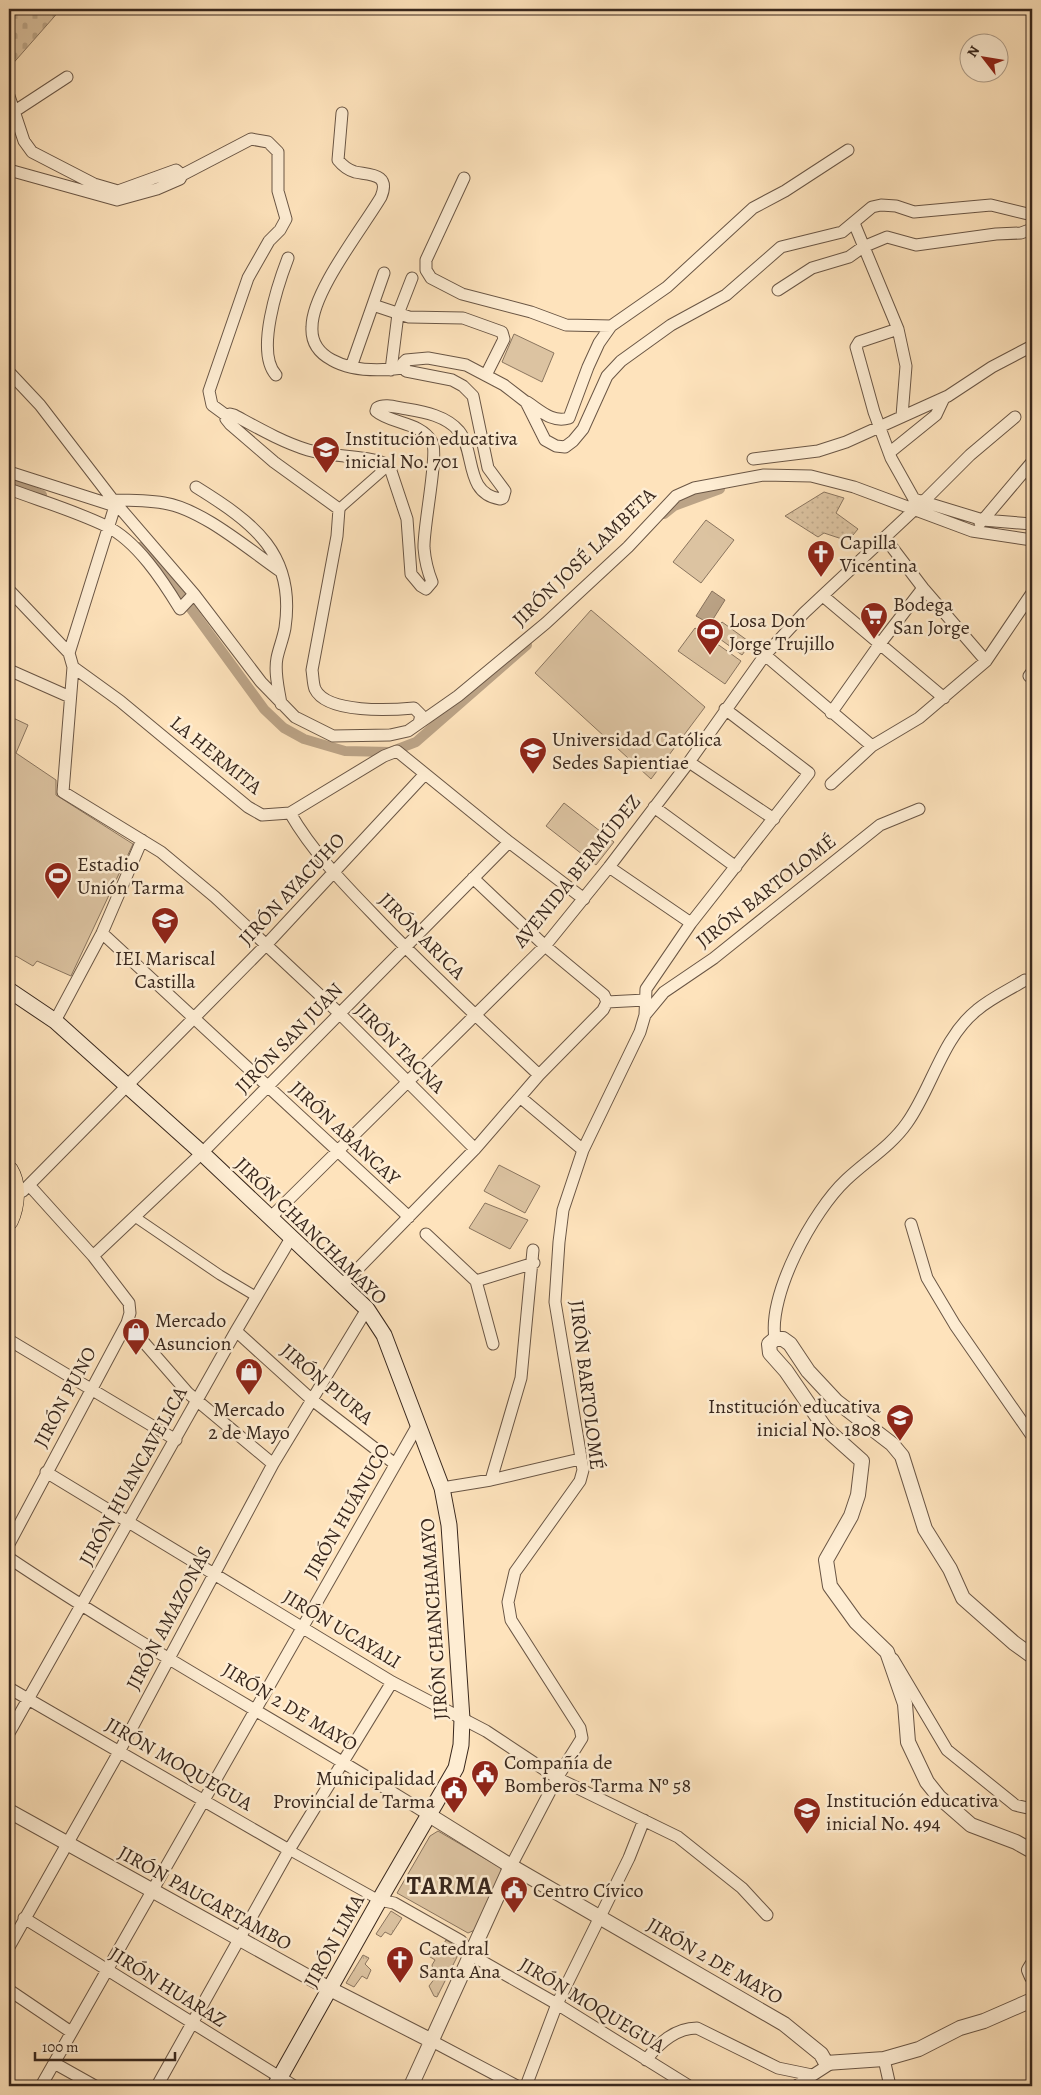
<svg xmlns="http://www.w3.org/2000/svg" width="1041" height="2095" viewBox="0 0 1041 2095" font-family="Alegreya,serif">
  <style>
    .grass { fill: url(#grass-tufts); stroke: #8a755f }
    .cemetery { fill: url(#cemetery-stones); stroke: #8a755f }
    .park { fill: #dcc3a1; stroke: #8a755f }
    .garden { fill: url(#garden-dots); stroke: #8a755f }
    .water { fill: #bba386; stroke: #87715c }
    .lines { fill: none; stroke-linecap: round; stroke-linejoin: round }
    .canal { stroke: #bba386; stroke-width: 10 }
    .pedestrian-casing { stroke: #6a5645; stroke-width: 11 }
    .minor-casing { stroke: #6a5645; stroke-width: 13 }
    .tertiary-casing { stroke: #6a5645; stroke-width: 16 }
    .secondary-casing { stroke: #38271d; stroke-width: 17 }
    .trunk-casing { stroke: #38271d; stroke-width: 19 }
    .pedestrian { stroke: #feedd3; stroke-width: 9 }
    .minor { stroke: #feedd3; stroke-width: 11 }
    .tertiary { stroke: #feedd3; stroke-width: 14 }
    .secondary { stroke: #feedd3; stroke-width: 15 }
    .trunk { stroke: #fee3bc; stroke-width: 18 }
    .labels { text-anchor: middle; dominant-baseline: central; stroke-width: 5; stroke-linejoin: round; paint-order: stroke }
    .poi-label { font-size: 20px; fill: #38271d; stroke: #feedd3; text-anchor: start }
    .street-label { font-size: 20px; fill: #38271d; stroke: #feedd3 }
    .district-label { font-size: 25px; font-weight: bold; letter-spacing: 1px; fill: #38271d; stroke: #feedd3 }
  </style>
  <defs>
    <pattern id="grass-tufts" width="24" height="20" patternUnits="userSpaceOnUse" patternTransform="scale(1.25)"><rect width="24" height="20" fill="#dcc3a1"/><path d="M3 7l-1-3M5 7V3M7 7l1-3M15 17l-1-3M17 17v-4M19 17l1-3" fill="none" stroke="#bea88a"/></pattern>
    <pattern id="cemetery-stones" width="16" height="16" patternUnits="userSpaceOnUse" patternTransform="scale(1.25)"><rect width="16" height="16" fill="#dcc3a1"/><path d="M2 7V4a2 2 0 0 1 4 0v3zM10 15v-3a2 2 0 0 1 4 0v3z" fill="#bea88a"/></pattern>
    <pattern id="garden-dots" width="8" height="8" patternUnits="userSpaceOnUse" patternTransform="scale(1.25)"><rect width="8" height="8" fill="#dcc3a1"/><path d="M2 2h.1M6 6h.1" fill="none" stroke="#bea88a" stroke-width="1.8" stroke-linecap="round"/></pattern>
  </defs>
  <rect width="100%" height="100%" fill="#fee3bc"/>
  <filter id="stains"><feTurbulence type="fractalNoise" baseFrequency=".004" numOctaves="4"/><feColorMatrix values="0 0 0 0 .2 0 0 0 0 .09 0 0 0 0 .02 0 0 0 .5 -.17"/></filter>
  <radialGradient id="worn" r=".72"><stop offset=".6" stop-color="#630" stop-opacity="0"/><stop offset="1" stop-color="#630" stop-opacity=".3"/></radialGradient>
  <path class="grass" d="M391 1911 402 1918 391 1935 385 1932 381 1937 376 1934Z
    M446 1940 461 1949 437 1997 434 1996 429 1986 435 1978 432 1965 435 1960 427 1955 432 1947 440 1950Z
    M363 1955 369 1958 365 1964 371 1970 367 1979 362 1976 354 1987 346 1983Z"/>
  <path class="cemetery" d="M9 9H61L9 68Z"/>
  <path class="park" d="M514 334 554 353 542 382 502 362Z
    M706 520 734 540 701 583 673 562Z
    M591 610 705 707 651 779 535 673Z
    M722 622 751 643 742 655 713 634Z
    M695 628 741 661 725 684 678 651Z
    M9 716 28 725 16 753 56 780V795L133 844 71 976 37 961 33 966 16 956 9 961Z
    M564 803 614 842 596 865 546 826Z
    M499 1165 540 1186 525 1213 484 1191Z
    M485 1203 528 1220 510 1249 469 1228Z
    M438 1831 501 1868V1878L475 1930 468 1933 397 1893 430 1836Z"/>
  <path class="garden" d="M824 492 844 498 836 513 858 529 853 535 847 534 845 540 824 533 818 537 785 516Z"/>
  <path class="water" d="M712 591 725 600 710 624 696 616Z"/>
  <g class="lines">
    <path class="canal" d="M9 482 42 495
      M664 514 674 506 720 489
      M140 547 156 561 264 709 284 728 304 739 345 751 390 752 416 742 527 645"/>
    <defs>
      <path id="pedestrian" d="M339 509 389 465
        M135 1217 220 1275 257 1297
        M289 1850 379 1900"/>
      <path id="minor" d="M9 96 24 141 32 152 94 184 118 191 176 170 182 175 180 179 157 189 117 200 9 170
        M15 111 67 77
        M342 113 338 160C342 165 348 170 355 172 369 175 391 173 381 197 362 229 312 292 312 327 311 343 319 353 332 360 353 372 380 371 403 368
        M182 175 251 139 268 142 278 152V191L286 219 280 230 269 241 248 278 209 391 212 405 227 416
        M464 178 426 260V270L431 278 462 294 531 312 566 325 611 326
        M854 223 898 329 906 366 902 416
        M778 290 812 268 849 257 863 247 887 237 916 245 996 234 1021 233 1032 229
        M373 305 409 317 463 318 502 332 504 339 486 375
        M898 329 859 342 856 347 874 412 891 458 914 499V510
        M351 367 384 273
        M391 370 398 314 412 278
        M9 372 40 405 113 500 194 594 261 682 295 717 333 736 390 735 408 731 458 696 546 623 628 547 676 496 694 488 764 475 811 476 854 487 972 531 1032 540
        M276 375C255 352 278 284 288 258
        M527 402C541 411 552 423 569 418L588 367 599 343 611 326 667 287 753 208 785 191 848 150
        M889 453 936 415 944 398
        M753 459 818 451 846 442 948 396 992 367 1032 346
        M9 472 115 506
        M196 487C254 523 296 554 285 628 283 639 279 648 277 658 274 673 279 690 281 704
        M9 489C41 501 75 511 106 526 137 541 163 581 180 609L194 594
        M914 499 983 520 1032 462
        M113 500 115 506 69 653 73 667 63 792 161 852 215 897 339 1013 475 1149
        M113 500C130 500 147 500 164 503 202 509 248 549 280 571
        M923 502 970 455 1015 417
        M980 523 983 520 1032 524
        M885 538 923 588 986 661
        M9 590 69 653
        M823 596 944 698
        M765 655 872 746
        M73 667 120 701 248 807 262 815 290 813 384 756 397 751 509 842 584 899
        M9 670 70 697
        M1029 676 1032 672
        M831 713 879 645 923 588
        M419 723 421 715 414 708C392 710 327 714 315 689 313 684 313 676 312 670L337 536 339 509 274 462 230 424 226 419 230 414 234 415C258 428 282 442 308 450 335 458 363 454 389 465L407 519 411 574 421 586 426 589 432 582C428 572 425 560 424 548 423 528 439 453 432 442 421 422 391 424 376 411L377 408C385 403 398 408 407 409 425 412 446 416 459 431 476 452 464 493 500 499L503 498 505 491 488 468 473 396 463 386 452 380 406 371 403 363 406 360 428 358 466 365 504 385 526 402 545 440 556 446 565 447 573 441 583 429 607 376 621 361 671 325 726 295 781 247 842 232 872 207 881 205 896 206 914 212 991 205 1032 215
        M689 762 774 819
        M831 784 872 746 919 718 986 661 1032 593
        M654 807 736 867
        M290 813C312 851 342 882 372 913 425 969 483 1022 539 1075
        M609 867 691 923
        M473 878 545 946 604 995 607 1002
        M102 933 409 1217
        M607 1002 645 1000
        M645 1015 664 992 714 958 880 825 919 809
        M55 1021 102 933 142 840
        M520 1097 583 1150
        M29 1185 93 1256 129 1303 130 1313 127 1323 188 1393 273 1464
        M15 1194 23 1191 266 945 424 775
        M271 1217 545 946 609 867 689 762 765 655 804 613 914 510
        M911 1224 927 1278 955 1325 1032 1436
        M426 1234 476 1281
        M93 1256 202 1153 509 842
        M476 1281 493 1344
        M476 1281 534 1263
        M342 1285 475 1149 539 1075 603 1010 607 1002
        M236 1331 311 1399 395 1464
        M775 1339C768 1294 813 1211 846 1180 866 1161 891 1146 907 1123 932 1088 942 1038 977 1010 991 998 1009 990 1025 980
        M9 1340 176 1440
        M46 1472 392 1682 486 1731 557 1778 678 1837 742 1888 767 1915
        M491 1480 521 1378 533 1250
        M442 1488 491 1480 580 1459
        M9 1544 127 1323
        M9 1558C145 1649 290 1728 429 1815
        M893 1659 947 1750 1015 1805 1032 1809
        M9 1688 289 1850
        M9 1733 236 1331 291 1238
        M511 1866 557 1778 582 1738 580 1728 511 1620 508 1602 515 1572 580 1481 583 1470 555 1302 559 1242 563 1210 583 1150 640 1032 645 1015 646 989 691 923 809 773 725 709
        M379 1900 394 1903 461 1941 471 1955 557 2004 689 2086
        M24 1918 294 2086
        M9 1947 119 1752 273 1464 367 1309
        M9 1990 71 2032
        M430 2040 517 2086
        M884 2059 890 2086
        M646 2060C659 2043 675 2028 697 2028L778 2068 812 2075
        M54 2063 95 2086
        M41 2086 419 1423
        M157 2086 289 1850 392 1682
        M526 2086 557 2004 629 1858 644 1820
        M796 2086 830 2064"/>
      <path id="tertiary" d="M1032 1656 1014 1643 963 1598 950 1569 925 1529 902 1456 892 1444 836 1401 808 1371 790 1344 783 1339H775L769 1344 770 1353 786 1371 825 1428 862 1461 858 1495 851 1516 826 1560 830 1586 856 1622 887 1652 905 1704 908 1742 927 1782 939 1797 971 1825 1016 1842 1032 1851
        M9 1811 330 1989 430 2040
        M429 1815 511 1866 784 2024 821 2054 826 2063 884 2059 919 2049 960 2028 984 2021 1032 2000
        M1032 1965 1029 1970 1032 1977
        M411 2086 511 1866"/>
      <path id="secondary" d="M9 990 55 1021 202 1153 367 1309 384 1335 442 1488 449 1525 462 1719 461 1745 456 1768 384 1892 275 2086"/>
      <path id="trunk" d="M9 1170C18 1184 16 1206 9 1221"/>
    </defs>
    <use href="#pedestrian" class="pedestrian-casing"/>
    <use href="#minor" class="minor-casing"/>
    <use href="#tertiary" class="tertiary-casing"/>
    <use href="#secondary" class="secondary-casing"/>
    <use href="#trunk" class="trunk-casing"/>
    <use href="#pedestrian" class="pedestrian"/>
    <use href="#minor" class="minor"/>
    <use href="#tertiary" class="tertiary"/>
    <use href="#secondary" class="secondary"/>
    <use href="#trunk" class="trunk"/>
  </g>
  <defs>
    <symbol id="school-pin" viewBox="-11 -11 22 30"><path d="M0 17L-7.5 6A9.5 9.5 0 1 1 7.5 6Z" fill="#8f2418" stroke="#feedd3"/><path d="M0-5L7-2L0 1L-7-2ZM-4 1L0 2.5L4 1V4Q0 6-4 4Z" fill="#fff"/></symbol>
    <symbol id="church-pin" viewBox="-11 -11 22 30"><path d="M0 17L-7.5 6A9.5 9.5 0 1 1 7.5 6Z" fill="#8f2418" stroke="#feedd3"/><path d="M-1.2-6h2.4v3.5h3.3v2.4h-3.3V6h-2.4V-.1h-3.3v-2.4h3.3Z" fill="#fff"/></symbol>
    <symbol id="supermarket-pin" viewBox="-11 -11 22 30"><path d="M0 17L-7.5 6A9.5 9.5 0 1 1 7.5 6Z" fill="#8f2418" stroke="#feedd3"/><path d="M-6-5.5h2.5l.6 2H6L4.5 2H-2.5L-4.4-4H-6ZM-1.5 3.2a1.3 1.3 0 1 0 .1 0ZM3 3.2a1.3 1.3 0 1 0 .1 0Z" fill="#fff"/></symbol>
    <symbol id="stadium-pin" viewBox="-11 -11 22 30"><path d="M0 17L-7.5 6A9.5 9.5 0 1 1 7.5 6Z" fill="#8f2418" stroke="#feedd3"/><path d="M0-5a6.5 5 0 1 0 0 10a6.5 5 0 1 0 0-10ZM-3.5-1.8h7v3.6h-7Z" fill="#fff"/></symbol>
    <symbol id="university-pin" viewBox="-11 -11 22 30"><path d="M0 17L-7.5 6A9.5 9.5 0 1 1 7.5 6Z" fill="#8f2418" stroke="#feedd3"/><path d="M0-5L7-2L0 1L-7-2ZM-4 1L0 2.5L4 1V4Q0 6-4 4Z" fill="#fff"/></symbol>
    <symbol id="shop-pin" viewBox="-11 -11 22 30"><path d="M0 17L-7.5 6A9.5 9.5 0 1 1 7.5 6Z" fill="#8f2418" stroke="#feedd3"/><path d="M-5-2.5h2.3a2.7 3.5 0 0 1 5.4 0H5L5.5 6h-11ZM-1.5-2.5h3a1.5 2.3 0 0 0-3 0Z" fill="#fff"/></symbol>
    <symbol id="civic-pin" viewBox="-11 -11 22 30"><path d="M0 17L-7.5 6A9.5 9.5 0 1 1 7.5 6Z" fill="#8f2418" stroke="#feedd3"/><path d="M-.6-6.5H3V-4.5H.6V-3L4-1V1h2V6H-6V1h2V-1L-.6-3ZM-1.2 2.5V6h2.4V2.5Z" fill="#fff"/></symbol>
  </defs>
  <g fill-rule="evenodd">
    <use href="#school-pin" x="310" y="434" width="32" height="43"/>
    <use href="#church-pin" x="805" y="538" width="32" height="43"/>
    <use href="#supermarket-pin" x="858" y="600" width="32" height="43"/>
    <use href="#stadium-pin" x="694" y="616" width="32" height="43"/>
    <use href="#university-pin" x="517" y="735" width="32" height="43"/>
    <use href="#stadium-pin" x="42" y="860" width="32" height="43"/>
    <use href="#school-pin" x="149" y="905" width="32" height="43"/>
    <use href="#shop-pin" x="120" y="1316" width="32" height="43"/>
    <use href="#shop-pin" x="233" y="1356" width="32" height="43"/>
    <use href="#school-pin" x="884" y="1402" width="32" height="43"/>
    <use href="#civic-pin" x="469" y="1758" width="32" height="43"/>
    <use href="#civic-pin" x="438" y="1774" width="32" height="43"/>
    <use href="#school-pin" x="791" y="1795" width="32" height="43"/>
    <use href="#civic-pin" x="498" y="1874" width="32" height="43"/>
    <use href="#church-pin" x="384" y="1944" width="32" height="43"/>
  </g>
  <g class="labels">
    <g class="poi-label">
      <text x="345" y="438">Institución educativa<tspan x="345" dy="23">inicial No. 701</tspan></text>
      <text x="840" y="542">Capilla<tspan x="840" dy="23">Vicentina</tspan></text>
      <text x="893" y="604">Bodega<tspan x="893" dy="23">San Jorge</tspan></text>
      <text x="729" y="620">Losa Don<tspan x="729" dy="23">Jorge Trujillo</tspan></text>
      <text x="552" y="739">Universidad Católica<tspan x="552" dy="23">Sedes Sapientiae</tspan></text>
      <text x="77" y="864">Estadio<tspan x="77" dy="23">Unión Tarma</tspan></text>
      <text x="165" y="958" text-anchor="middle">IEI Mariscal<tspan x="165" dy="23">Castilla</tspan></text>
      <text x="155" y="1320">Mercado<tspan x="155" dy="23">Asuncion</tspan></text>
      <text x="881" y="1406" text-anchor="end">Institución educativa<tspan x="881" dy="23">inicial No. 1808</tspan></text>
      <text x="249" y="1409" text-anchor="middle">Mercado<tspan x="249" dy="23">2 de Mayo</tspan></text>
      <text x="504" y="1762">Compañía de<tspan x="504" dy="23">Bomberos Tarma Nº 58</tspan></text>
      <text x="435" y="1778" text-anchor="end">Municipalidad<tspan x="435" dy="23">Provincial de Tarma</tspan></text>
      <text x="826" y="1800">Institución educativa<tspan x="826" dy="23">inicial No. 494</tspan></text>
      <text x="533" y="1890">Centro Cívico</text>
      <text x="419" y="1948">Catedral<tspan x="419" dy="23">Santa Ana</tspan></text>
    </g>
    <g class="street-label">
      <text transform="translate(584 557) rotate(-44)">JIRÓN JOSÉ LAMBETA</text>
      <text transform="translate(216 755) rotate(39)">LA HERMITA</text>
      <text transform="translate(577 871) rotate(-51)">AVENIDA BERMÚDEZ</text>
      <text transform="translate(292 889) rotate(-47)">JIRÓN AYACUHO</text>
      <text transform="translate(766 891) rotate(-38)">JIRÓN BARTOLOMÉ</text>
      <text transform="translate(422 936) rotate(45)">JIRÓN ARICA</text>
      <text transform="translate(289 1038) rotate(-46)">JIRÓN SAN JUAN</text>
      <text transform="translate(400 1048) rotate(45)">JIRÓN TACNA</text>
      <text transform="translate(345 1133) rotate(43)">JIRÓN ABANCAY</text>
      <text transform="translate(311 1231) rotate(44)">JIRÓN CHANCHAMAYO</text>
      <text transform="translate(327 1384) rotate(40)">JIRÓN PIURA</text>
      <text transform="translate(587 1385) rotate(83)">JIRÓN BARTOLOMÉ</text>
      <text transform="translate(65 1397) rotate(-62)">JIRÓN PUNO</text>
      <text transform="translate(133 1476) rotate(-61)">JIRÓN HUANCAVELICA</text>
      <text transform="translate(347 1511) rotate(-60)">JIRÓN HUÁNUCO</text>
      <text transform="translate(169 1618) rotate(-62)">JIRÓN AMAZONAS</text>
      <text transform="translate(434 1619) rotate(-94)">JIRÓN CHANCHAMAYO</text>
      <text transform="translate(342 1629) rotate(31)">JIRÓN UCAYALI</text>
      <text transform="translate(290 1707) rotate(31)">JIRÓN 2 DE MAYO</text>
      <text transform="translate(179 1764) rotate(30)">JIRÓN MOQUEGUA</text>
      <text transform="translate(205 1898) rotate(29)">JIRÓN PAUCARTAMBO</text>
      <text transform="translate(334 1941) rotate(-61)">JIRÓN LIMA</text>
      <text transform="translate(715 1961) rotate(30)">JIRÓN 2 DE MAYO</text>
      <text transform="translate(168 1987) rotate(32)">JIRÓN HUARAZ</text>
      <text transform="translate(592 2005) rotate(31)">JIRÓN MOQUEGUA</text>
    </g>
    <g class="district-label">
      <text x="450" y="1886">TARMA</text>
    </g>
  </g>
  <rect width="1041" height="2095" fill="none" stroke="#fee3bc" stroke-width="30"/>
  <rect x="10" y="10" width="1021" height="2075" fill="none" stroke="#38271d" stroke-width="2.5"/>
  <rect x="15" y="15" width="1011" height="2065" fill="none" stroke="#38271d"/>
  <g transform="translate(984 58) rotate(301)"><circle r="24" fill="#feedd3" stroke="#af9e8a"/>
  <path d="M0-4L9 19L0 12L-9 19Z" fill="#8f2418"/>
  <text y="-8" font-size="14" font-weight="bold" text-anchor="middle" fill="#38271d">N</text>
  </g>
  <path d="M35 2052v8h140v-8" fill="none" stroke="#38271d" stroke-width="2.5"/>
  <text x="42" y="2052" font-size="15" fill="#38271d" stroke="#feedd3" stroke-width="4" paint-order="stroke">100 m</text>
  <rect width="100%" height="100%" filter="url(#stains)"/>
  <rect width="100%" height="100%" fill="url(#worn)"/>
</svg>
